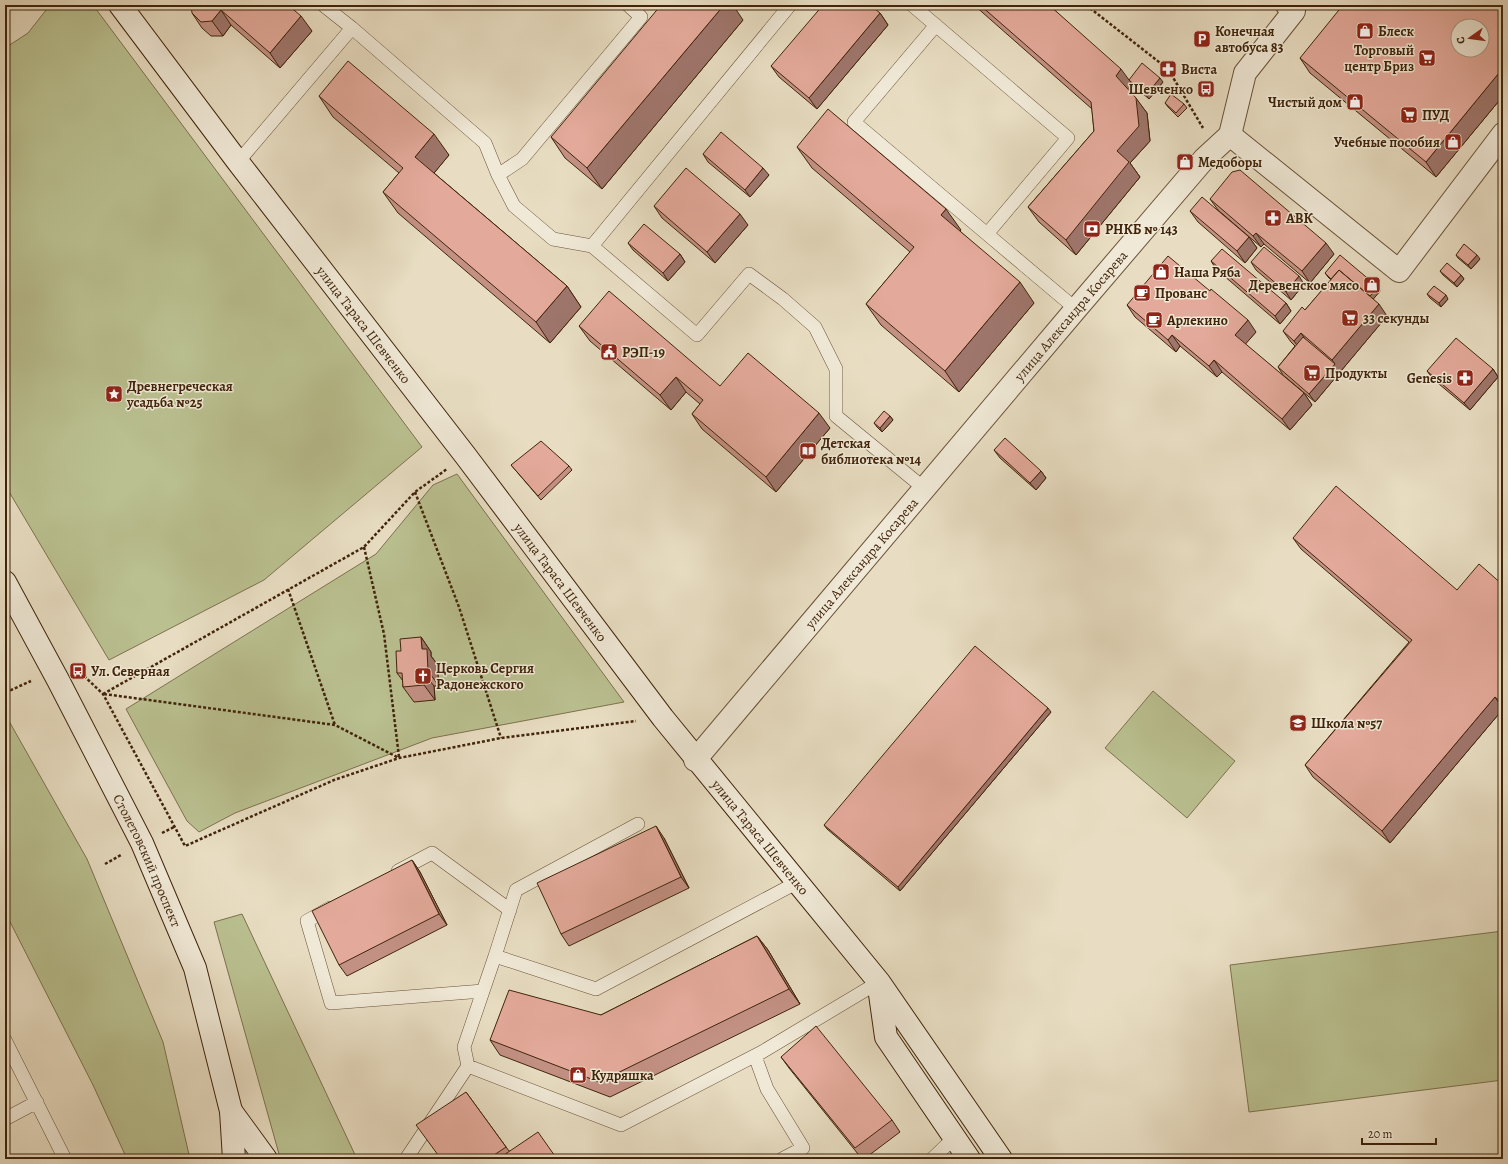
<svg xmlns="http://www.w3.org/2000/svg" width="1508" height="1164" viewBox="0 0 1508 1164" font-family="Alegreya,serif">
  <style>
    .green { fill: #bac090; stroke: #7d724d }
    .lines { fill: none; stroke-linecap: round; stroke-linejoin: round }
    .lane-casing { stroke: #6a5238; stroke-width: 14 }
    .street-casing { stroke: #6a5238; stroke-width: 24 }
    .secondary-casing { stroke: #40240a; stroke-width: 24 }
    .path { stroke: #40240a; stroke-width: 2.5; stroke-dasharray: 3 2; stroke-linecap: butt }
    .lane { stroke: #f0e9d7; stroke-width: 13 }
    .street { stroke: #f0e9d7; stroke-width: 22 }
    .secondary { stroke: #f0e9d7; stroke-width: 22 }
    .wall { fill: #c39184; stroke: #40240a }
    .shaded-wall { fill: #9f766c; stroke: #40240a }
    .building { fill: #e3a99a; stroke: #40240a; fill-rule: evenodd }
    .labels { text-anchor: middle; dominant-baseline: central; stroke-width: 3; stroke-linejoin: round; paint-order: stroke }
    .poi-label { font-size: 14px; font-weight: bold; fill: #40240a; stroke: #f0e9d7; text-anchor: start }
    .street-label { font-size: 14px; fill: #40240a; stroke: #f0e9d7 }
  </style>
  <rect width="100%" height="100%" fill="#e8ddc2"/>
  <filter id="stains"><feTurbulence type="fractalNoise" baseFrequency=".005" numOctaves="4"/><feColorMatrix values="0 0 0 0 .2 0 0 0 0 .09 0 0 0 0 .02 0 0 0 .5 -.17"/></filter>
  <radialGradient id="worn" r=".72"><stop offset=".6" stop-color="#630" stop-opacity="0"/><stop offset="1" stop-color="#630" stop-opacity=".3"/></radialGradient>
  <path class="green" d="M50 5H93L422 447 264 580 109 660 5 485V48L28 33Z
    M457 474 624 702 432 738 235 813 199 832 187 821 126 709 376 554 433 485Z
    M1153 691 1235 761 1187 818 1105 748Z
    M5 714 87 859 163 1042 190 1159H127L93 1085 5 912Z
    M242 914 357 1159H279V1154L214 922Z
    M1503 931V1080L1249 1112 1230 965Z"/>
  <g class="lines">
    <defs>
      <path id="lane" d="M323 5 352 28
        M912 5 1068 138 987 234 1076 309
        M936 25 854 122 987 234
        M238 162 352 28 485 143 498 175 514 206 553 239 592 246 697 335 749 274 783 299 815 327 836 369V416L925 489
        M498 175 522 159 641 17 628 5
        M592 246 790 5
        M398 871 432 853 510 910
        M796 883 596 989 495 956 464 1047 468 1066 621 1125 762 1052 879 982
        M330 908 307 921 331 1003 483 991
        M495 956 516 890 638 824
        M5 1040 65 1159
        M755 1056 767 1089 803 1148 782 1159
        M5 1119 37 1102
        M406 1159 468 1066
        M932 1159 954 1138"/>
      <g id="street">
        <path d="M1230 135 1245 73 1294 11 1287 5"/>
        <path id="s1" d="M695 760 1076 309 1205 158 1230 135 1399 271 1503 134"/>
      </g>
      <g id="secondary">
        <path id="s2" d="M120 5 238 162 465 455 663 718 879 982 1001 1159"/>
        <path id="s3" d="M5 582 58 680 142 843 195 968 231 1111 234 1159"/>
        <path d="M879 987 886 1037 969 1159"/>
        <path d="M231 1111 266 1159"/>
      </g>
    </defs>
    <use href="#lane" class="lane-casing"/>
    <use href="#street" class="street-casing"/>
    <use href="#secondary" class="secondary-casing"/>
    <path class="path" d="M1086 5 1168 69 1203 128
      M5 8 8 5
      M415 492 459 607 501 738
      M364 547 384 634 399 757
      M288 589 335 725
      M84 676 103 694 185 846 334 780 399 758 501 738 636 721
      M5 681 11 690 31 681
      M103 694 364 547 415 492 447 469
      M104 694 335 725 399 758
      M162 833 174 827
      M105 864 121 855"/>
    <use href="#lane" class="lane"/>
    <use href="#street" class="street"/>
    <use href="#secondary" class="secondary"/>
  </g>
  <path class="wall" d="M288 5 312 31 280 68 231 25 223 36H211L202 28 192 13Z
    M974 5H1049L1129 80 1163 82 1149 99 1132 84 1128 89 1147 113 1150 141 1130 163 1140 177 1076 255 1039 222 1028 207 1094 131 1092 109Z
    M1503 7V96L1436 177 1310 73 1300 58Z
    M880 13 888 25 817 109 779 77 771 66Z
    M743 20 602 189 565 158 551 137Z
    M319 96 449 155 434 173 567 286 581 307 550 343 398 213 383 192 399 173 333 117Z
    M1165 103 1184 104 1187 108 1178 117 1168 107Z
    M797 147 961 230 960 231 1034 303 959 392 881 325 866 304 910 252 812 168Z
    M703 154 769 175 750 197 708 162Z
    M1210 199 1334 254 1310 283 1264 244 1261 247 1218 210Z
    M654 206 748 225 715 263 662 218Z
    M1190 211 1249 237 1257 248 1245 263 1198 222Z
    M628 243 680 254 685 262 668 281 633 250Z
    M1456 255 1480 259 1471 269 1458 258Z
    M1211 261 1286 303 1291 311 1280 324 1216 269Z
    M1251 262 1304 284 1291 300 1256 270Z
    M1440 271 1461 275 1464 279 1457 287 1443 275Z
    M1325 273 1380 291 1373 299 1387 316 1315 402 1283 375 1278 367 1295 346 1291 342 1283 331 1305 310 1331 280 1328 277Z
    M1427 294 1448 299 1441 307 1430 298Z
    M1127 305 1256 332 1245 344 1304 393 1312 405 1290 430 1222 372 1217 377 1180 346 1176 352 1135 317Z
    M579 326 720 386 830 428 776 492 702 429 692 414 700 404 686 392 671 410 590 341Z
    M1493 369 1498 377 1470 410 1433 379 1427 371Z
    M890 416 893 420 882 432 877 427 874 423Z
    M994 450 1041 471 1046 478 1036 490 1000 458Z
    M511 465 569 466 572 470 541 500Z
    M1293 538 1457 590 1503 585V709L1390 843 1313 777 1305 765 1409 642 1301 549Z
    M421 637 431 652V656L437 664 439 686H434L435 700 414 702 403 687V681L397 673 401 651Z
    M1051 712 900 891 827 829 824 825Z
    M664 838 689 888 569 946 561 934Z
    M412 860 420 872 447 925 347 976 339 965Z
    M757 936 768 950 800 1004 610 1097 500 1055 490 1040 601 1015Z
    M781 1057 892 1120 900 1132 864 1159H862L789 1068Z
    M466 1092 509 1151 557 1159H441Z"/>
  <path class="shaded-wall" d="M724 5H733L743 20 602 189 587 168Z
    M221 10 231 25 223 36 212 21Z
    M880 13 888 25 817 109 809 98Z
    M301 16 312 31 280 68 270 53Z
    M1503 68V96L1436 177 1426 162Z
    M1121 69 1132 84 1126 91 1116 76Z
    M1160 78 1163 82 1149 99 1146 95Z
    M1136 98 1147 113 1150 141 1130 163 1140 177 1076 255 1066 240 1117 151Z
    M434 134 449 155 430 178 415 157Z
    M763 168 769 175 750 197 745 190Z
    M946 209 961 230 956 236 941 215Z
    M740 214 748 225 715 263 707 252Z
    M1256 233 1264 244 1261 247 1253 236Z
    M1249 237 1257 248 1245 263 1237 251Z
    M1326 243 1334 254 1310 283 1302 271Z
    M680 254 685 262 668 281 663 273Z
    M1477 255 1480 259 1471 269 1468 265Z
    M1461 275 1464 279 1457 287 1454 283Z
    M1299 276 1304 284 1291 300 1286 292Z
    M1020 282 1034 303 959 392 945 371Z
    M567 286 581 307 550 343 536 322Z
    M1378 287 1380 291 1371 302 1368 298Z
    M1446 295 1448 299 1441 307 1439 303Z
    M1286 303 1291 311 1280 324 1275 316Z
    M1379 304 1387 316 1315 402 1309 394 1335 364 1332 360Z
    M1248 320 1256 332 1243 347 1235 335Z
    M1301 333 1309 345 1302 352 1294 341Z
    M1172 335 1180 346 1176 352 1168 340Z
    M1214 360 1222 372 1217 377 1209 366Z
    M1493 369 1498 377 1470 410 1464 403Z
    M676 377 686 392 671 410 660 395Z
    M1304 393 1312 405 1290 430 1282 419Z
    M819 413 830 428 776 492 766 477Z
    M890 416 893 420 882 432 880 428Z
    M1041 471 1046 478 1036 490 1030 483Z
    M421 637 431 652V656L437 664 439 686 428 671 422 649Z
    M423 672 434 686 435 700 424 685Z
    M1495 697 1503 709 1390 843 1382 831Z
    M1048 708 1051 712 900 891 898 887Z
    M656 826 664 838 689 888 681 877Z
    M412 860 420 872 447 925 439 914Z
    M757 936 768 950 800 1004 789 989Z"/>
  <path class="building" d="M191 5H288L301 16 270 53 221 10 212 21 201 22 192 13Z
    M661 5H724L587 168 551 137Z
    M823 5H870L880 13 809 98 771 66Z
    M980 5H1049L1121 69 1116 76 1136 98 1139 126 1117 151 1129 162 1066 240 1028 207 1094 131 1091 102Z
    M1343 5H1501L1503 7V68L1426 162 1300 58ZM1458 26H1482V50H1458Z
    M348 61 434 134 415 157 567 286 536 322 383 192 403 168 319 96Z
    M1142 63 1160 78 1146 95 1129 80Z
    M1171 94 1184 104 1176 113 1165 103Z
    M828 109 946 209 941 215 1020 282 945 371 866 304 914 247 797 147Z
    M721 132 763 168 745 190 703 154Z
    M686 168 740 214 707 252 654 206Z
    M1240 170 1326 243 1302 271 1256 233 1253 236 1210 199 1232 172Z
    M1202 197 1249 237 1237 251 1190 211Z
    M644 224 680 254 663 273 628 243Z
    M1464 244 1477 255 1468 265 1456 255Z
    M1264 247 1299 276 1286 292 1251 262Z
    M1222 249 1286 303 1275 316 1211 261Z
    M1340 255 1378 287 1370 296 1339 270 1331 279 1325 273Z
    M1168 256 1210 291 1211 289 1248 320 1235 335 1304 393 1282 419 1214 360 1209 366 1172 335 1168 340 1127 305Z
    M1447 263 1461 275 1454 283 1440 271Z
    M1339 270 1379 304 1332 360 1301 333 1294 341 1283 331 1302 307 1305 310Z
    M1434 286 1446 295 1439 303 1427 294Z
    M609 291 720 386 748 353 819 413 766 477 692 414 703 400 676 377 660 395 579 326Z
    M1303 337 1335 364 1309 394 1278 367Z
    M1456 338 1493 369 1464 403 1427 371Z
    M884 411 890 416 880 428 874 423Z
    M1005 438 1041 471 1030 483 994 450Z
    M541 441 569 466 538 496 511 465Z
    M1336 486 1457 590 1479 564 1503 585V704L1495 697 1382 831 1305 765 1412 640 1293 538Z
    M421 637 422 649H427L428 671 423 672 424 685 403 687 402 673H397L396 651H401L400 639Z
    M975 646 1048 708 898 887 824 825Z
    M656 826 681 877 561 934 537 883Z
    M412 860 439 914 339 965 312 911Z
    M757 936 789 989 599 1082 490 1040 509 990 601 1015Z
    M816 1026 892 1120 855 1148 781 1057Z
    M466 1092 506 1147 488 1159H441L416 1125Z
    M538 1132 557 1159H498Z"/>
  <defs>
    <symbol id="shop-square" viewBox="-11 -11 22 22"><rect x="-9" y="-9" width="18" height="18" rx="4" fill="#8f2418" stroke="#f0e9d7"/><path d="M-5-2.5h2.3a2.7 3.5 0 0 1 5.4 0H5L5.5 6h-11ZM-1.5-2.5h3a1.5 2.3 0 0 0-3 0Z" fill="#fff"/></symbol>
    <symbol id="parking-square" viewBox="-11 -11 22 22"><rect x="-9" y="-9" width="18" height="18" rx="4" fill="#8f2418" stroke="#f0e9d7"/><path d="M-3.5-5.5H1a3.5 3.5 0 0 1 0 7H-1V5.5H-3.5ZM-1-3.4V-.6H.8a1.4 1.4 0 0 0 0-2.8Z" fill="#fff"/></symbol>
    <symbol id="supermarket-square" viewBox="-11 -11 22 22"><rect x="-9" y="-9" width="18" height="18" rx="4" fill="#8f2418" stroke="#f0e9d7"/><path d="M-6-5.5h2.5l.6 2H6L4.5 2H-2.5L-4.4-4H-6ZM-1.5 3.2a1.3 1.3 0 1 0 .1 0ZM3 3.2a1.3 1.3 0 1 0 .1 0Z" fill="#fff"/></symbol>
    <symbol id="pharmacy-square" viewBox="-11 -11 22 22"><rect x="-9" y="-9" width="18" height="18" rx="4" fill="#8f2418" stroke="#f0e9d7"/><path d="M-2-6h4v4h4v4h-4v4h-4v-4h-4v-4h4Z" fill="#fff"/></symbol>
    <symbol id="bus-square" viewBox="-11 -11 22 22"><rect x="-9" y="-9" width="18" height="18" rx="4" fill="#8f2418" stroke="#f0e9d7"/><path d="M-5-6H5V4H4V6H2V4H-2V6H-4V4H-5ZM-3.5-4V0h7V-4ZM-3.5 1.2v1.5H-2V1.2ZM2 1.2v1.5H3.5V1.2Z" fill="#fff"/></symbol>
    <symbol id="bank-square" viewBox="-11 -11 22 22"><rect x="-9" y="-9" width="18" height="18" rx="4" fill="#8f2418" stroke="#f0e9d7"/><path d="M-6-4H6V4H-6ZM0-2.3a2.3 2.3 0 1 0 0 4.6a2.3 2.3 0 1 0 0-4.6Z" fill="#fff"/></symbol>
    <symbol id="cafe-square" viewBox="-11 -11 22 22"><rect x="-9" y="-9" width="18" height="18" rx="4" fill="#8f2418" stroke="#f0e9d7"/><path d="M-5.5-4.5H6V0H3Q3 3.5 0 3.5H-2.5Q-5.5 3.5-5.5 0ZM3-3.2v2h1.7v-2ZM-6 4.5H4V6H-6Z" fill="#fff"/></symbol>
    <symbol id="civic-square" viewBox="-11 -11 22 22"><rect x="-9" y="-9" width="18" height="18" rx="4" fill="#8f2418" stroke="#f0e9d7"/><path d="M-.6-6.5H3V-4.5H.6V-3L4-1V1h2V6H-6V1h2V-1L-.6-3ZM-1.2 2.5V6h2.4V2.5Z" fill="#fff"/></symbol>
    <symbol id="sight-square" viewBox="-11 -11 22 22"><rect x="-9" y="-9" width="18" height="18" rx="4" fill="#8f2418" stroke="#f0e9d7"/><path d="M0-6L1.8-2.2L6-1.7L2.9 1.2L3.7 5.4L0 3.3L-3.7 5.4L-2.9 1.2L-6-1.7L-1.8-2.2Z" fill="#fff"/></symbol>
    <symbol id="library-square" viewBox="-11 -11 22 22"><rect x="-9" y="-9" width="18" height="18" rx="4" fill="#8f2418" stroke="#f0e9d7"/><path d="M-6-4Q-3-5.5-.7-3.5V5Q-3 3-6 4ZM6-4Q3-5.5 .7-3.5V5Q3 3 6 4Z" fill="#fff"/></symbol>
    <symbol id="church-square" viewBox="-11 -11 22 22"><rect x="-9" y="-9" width="18" height="18" rx="4" fill="#8f2418" stroke="#f0e9d7"/><path d="M-1.2-6h2.4v3.5h3.3v2.4h-3.3V6h-2.4V-.1h-3.3v-2.4h3.3Z" fill="#fff"/></symbol>
    <symbol id="school-square" viewBox="-11 -11 22 22"><rect x="-9" y="-9" width="18" height="18" rx="4" fill="#8f2418" stroke="#f0e9d7"/><path d="M0-5L7-2L0 1L-7-2ZM-4 1L0 2.5L4 1V4Q0 6-4 4Z" fill="#fff"/></symbol>
  </defs>
  <g fill-rule="evenodd">
    <use href="#shop-square" x="1355" y="21" width="20" height="20"/>
    <use href="#parking-square" x="1192" y="29" width="20" height="20"/>
    <use href="#supermarket-square" x="1417" y="48" width="20" height="20"/>
    <use href="#pharmacy-square" x="1158" y="59" width="20" height="20"/>
    <use href="#bus-square" x="1196" y="79" width="20" height="20"/>
    <use href="#shop-square" x="1345" y="92" width="20" height="20"/>
    <use href="#supermarket-square" x="1399" y="105" width="20" height="20"/>
    <use href="#shop-square" x="1443" y="132" width="20" height="20"/>
    <use href="#shop-square" x="1175" y="152" width="20" height="20"/>
    <use href="#pharmacy-square" x="1263" y="208" width="20" height="20"/>
    <use href="#bank-square" x="1082" y="219" width="20" height="20"/>
    <use href="#shop-square" x="1151" y="262" width="20" height="20"/>
    <use href="#shop-square" x="1362" y="275" width="20" height="20"/>
    <use href="#cafe-square" x="1132" y="283" width="20" height="20"/>
    <use href="#supermarket-square" x="1340" y="308" width="20" height="20"/>
    <use href="#cafe-square" x="1144" y="310" width="20" height="20"/>
    <use href="#civic-square" x="599" y="342" width="20" height="20"/>
    <use href="#supermarket-square" x="1302" y="363" width="20" height="20"/>
    <use href="#pharmacy-square" x="1455" y="368" width="20" height="20"/>
    <use href="#sight-square" x="104" y="384" width="20" height="20"/>
    <use href="#library-square" x="798" y="441" width="20" height="20"/>
    <use href="#bus-square" x="68" y="661" width="20" height="20"/>
    <use href="#church-square" x="413" y="666" width="20" height="20"/>
    <use href="#school-square" x="1288" y="713" width="20" height="20"/>
    <use href="#shop-square" x="568" y="1065" width="20" height="20"/>
  </g>
  <g class="labels">
    <g class="poi-label">
      <text x="1215" y="31">Конечная<tspan x="1215" dy="16">автобуса 83</tspan></text>
      <text x="1378" y="31">Блеск</text>
      <text x="1414" y="50" text-anchor="end">Торговый<tspan x="1414" dy="16">центр Бриз</tspan></text>
      <text x="1181" y="69">Виста</text>
      <text x="1193" y="89" text-anchor="end">Шевченко</text>
      <text x="1342" y="102" text-anchor="end">Чистый дом</text>
      <text x="1422" y="115">ПУД</text>
      <text x="1440" y="142" text-anchor="end">Учебные пособия</text>
      <text x="1198" y="162">Медоборы</text>
      <text x="1286" y="218">АВК</text>
      <text x="1105" y="229">РНКБ № 143</text>
      <text x="1174" y="272">Наша Ряба</text>
      <text x="1359" y="285" text-anchor="end">Деревенское мясо</text>
      <text x="1155" y="293">Прованс</text>
      <text x="1363" y="318">33 секунды</text>
      <text x="1167" y="320">Арлекино</text>
      <text x="622" y="352">РЭП-19</text>
      <text x="1325" y="373">Продукты</text>
      <text x="1452" y="378" text-anchor="end">Genesis</text>
      <text x="127" y="386">Древнегреческая<tspan x="127" dy="16">усадьба №25</tspan></text>
      <text x="821" y="443">Детская<tspan x="821" dy="16">библиотека №14</tspan></text>
      <text x="436" y="668">Церковь Сергия<tspan x="436" dy="16">Радонежского</tspan></text>
      <text x="91" y="671">Ул. Северная</text>
      <text x="1311" y="723">Школа №57</text>
      <text x="591" y="1075">Кудряшка</text>
    </g>
    <g class="street-label">
      <text stroke="none"><textPath href="#s1" startOffset="582">улица Александра Косарева</textPath></text>
      <text stroke="none"><textPath href="#s2" startOffset="402">улица Тараса Шевченко</textPath></text>
      <text stroke="none"><textPath href="#s1" startOffset="258">улица Александра Косарева</textPath></text>
      <text stroke="none"><textPath href="#s2" startOffset="726">улица Тараса Шевченко</textPath></text>
      <text stroke="none"><textPath href="#s2" startOffset="1050">улица Тараса Шевченко</textPath></text>
      <text stroke="none"><textPath href="#s3" startOffset="313">Столетовский проспект</textPath></text>
    </g>
  </g>
  <rect width="1508" height="1164" fill="none" stroke="#e8ddc2" stroke-width="20"/>
  <rect x="6" y="6" width="1496" height="1152" fill="none" stroke="#40240a" stroke-width="2"/>
  <rect x="10" y="10" width="1488" height="1144" fill="none" stroke="#40240a"/>
  <g transform="translate(1470 38) rotate(256)"><circle r="19" fill="#f0e9d7" stroke="#aa9a85"/>
  <path d="M0-3L7 15L0 10L-7 15Z" fill="#8f2418"/>
  <text y="-6" font-size="11" font-weight="bold" text-anchor="middle" fill="#40240a">С</text>
  </g>
  <path d="M1362 1138v6h74v-6" fill="none" stroke="#40240a" stroke-width="2"/>
  <text x="1368" y="1138" font-size="12" fill="#40240a" stroke="#f0e9d7" stroke-width="3" paint-order="stroke">20 m</text>
  <rect width="100%" height="100%" filter="url(#stains)"/>
  <rect width="100%" height="100%" fill="url(#worn)"/>
</svg>
